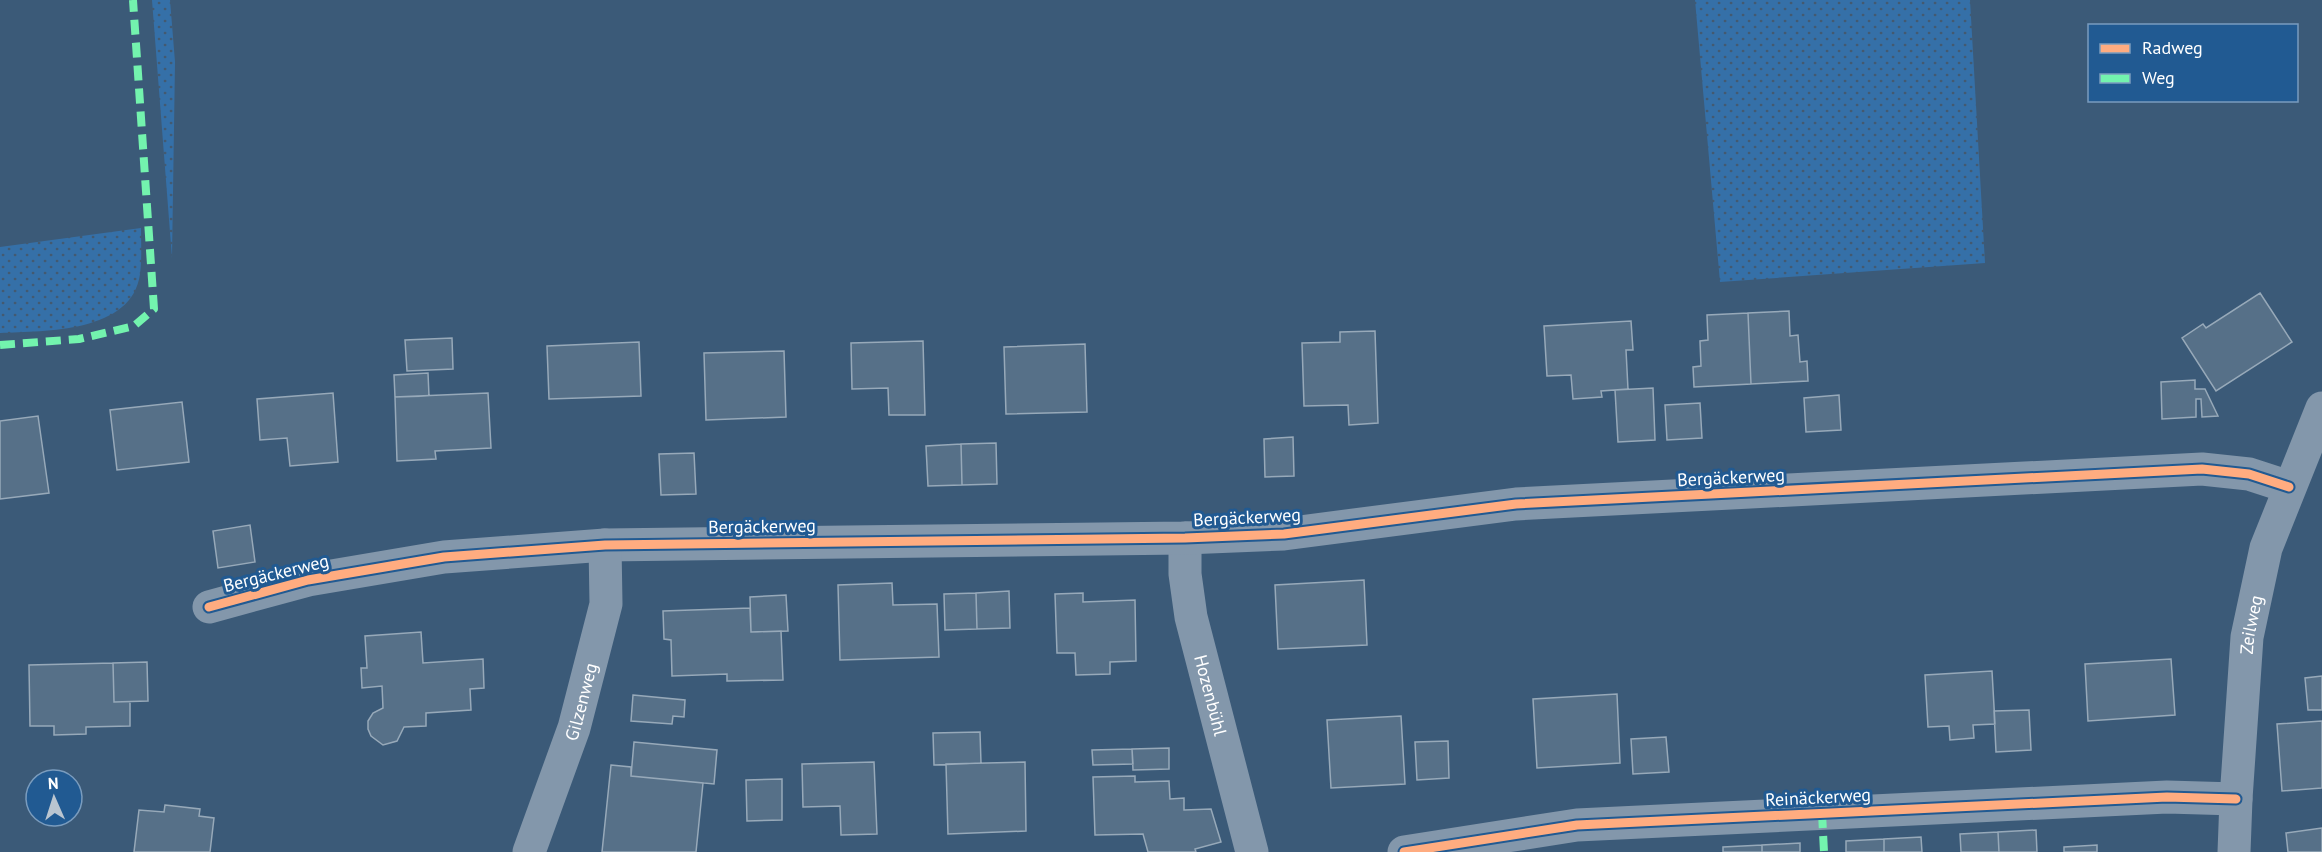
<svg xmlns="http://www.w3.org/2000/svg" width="2322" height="852" viewBox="0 0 2322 852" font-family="'PT Sans',sans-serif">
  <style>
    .grass { fill: url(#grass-dots) }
    .building { fill: #567088; stroke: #97a9b9; stroke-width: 1.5 }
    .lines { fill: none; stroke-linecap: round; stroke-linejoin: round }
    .minor { stroke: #8397ab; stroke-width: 33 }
    .quiet { stroke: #73f3ae; stroke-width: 8; stroke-dasharray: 15 8; stroke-linecap: butt }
    .cycleway-casing { stroke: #215a92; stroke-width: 13 }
    .cycleway { stroke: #ffac80; stroke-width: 9 }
    .labels { text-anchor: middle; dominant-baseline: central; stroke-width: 6; stroke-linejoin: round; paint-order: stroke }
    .street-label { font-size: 18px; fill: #fff; stroke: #215a92 }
  </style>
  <defs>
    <pattern id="grass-dots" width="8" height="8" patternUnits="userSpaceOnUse" patternTransform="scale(1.5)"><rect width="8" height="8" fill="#3570a8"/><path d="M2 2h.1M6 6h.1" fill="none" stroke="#435a71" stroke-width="1.8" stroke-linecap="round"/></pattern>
  </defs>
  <rect width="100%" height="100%" fill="#3b5a78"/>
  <path class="grass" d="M152 0H170L175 62 172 258Z
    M1695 0H1970L1985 263 1720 282Z
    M141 228C141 243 142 259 140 274 132 333 45 331 0 333V247Z"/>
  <path class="building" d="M2260 293 2292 342 2216 391 2182 338 2203 324 2206 328Z
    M1789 311 1790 336 1798 335 1800 362 1807 361 1808 381 1751 384 1748 313Z
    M1748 313 1751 384 1694 387 1693 367 1701 366 1700 341 1708 340 1707 315Z
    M1631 321 1633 350H1626L1628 389 1601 391 1602 397 1573 399 1571 375 1547 376 1544 326Z
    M1375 331 1378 423 1349 425 1348 405 1304 406 1302 343 1340 342V332Z
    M452 338 453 369 407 371 405 340Z
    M923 341 925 415H889L888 388 852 389 851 343Z
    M639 342 641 396 549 399 547 346Z
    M1085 344 1087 412 1006 414 1004 347Z
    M784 351 786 417 706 420 704 353Z
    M428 373 429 396 395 397 394 375Z
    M2195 380V389H2205L2218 416 2202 417 2201 399H2196V417L2162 419 2161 382Z
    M1653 388 1655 440 1618 442 1615 390Z
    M333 393 338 462 290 466 287 438 260 440 257 399Z
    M488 393 491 448 435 451 436 459 397 461 395 397Z
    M1839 395 1841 430 1806 432 1804 398Z
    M182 402 189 462 117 470 110 410Z
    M1700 403 1702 438 1667 440 1665 405Z
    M38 416 49 493 0 499V421Z
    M1293 437 1294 476 1265 477 1264 439Z
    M996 443 997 484 962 485 961 444Z
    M961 444 962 485 928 486 926 446Z
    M694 453 696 494 661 495 659 454Z
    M250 525 255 562 218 568 213 531Z
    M1364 580 1367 645 1278 649 1275 585Z
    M892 583 893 605 937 604 939 657 840 660 838 585Z
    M1009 591 1010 628 977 629 976 593Z
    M976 593 977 629 945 630 944 594Z
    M1083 593V602L1135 600 1136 661 1110 662V674L1076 675 1075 653H1057L1055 594Z
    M786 595 788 631 751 632 750 597Z
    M750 608 751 632 781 631 783 680 727 681V674L672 676 671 640 664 639 663 611Z
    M421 632 423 663 483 659 484 688 470 689 471 710 426 713V726L404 727 397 741 383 745 371 736 368 729V721L373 713 383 708 382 686 362 688 361 668H367L365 636Z
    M2171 659 2175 715 2088 721 2085 664Z
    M147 662 148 701 114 702 113 663Z
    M113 663 114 702H130V726L86 727V734L54 735V726H30L29 665Z
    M1992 671 1995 724 1973 725 1974 738 1950 740 1949 726 1928 727 1925 675Z
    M2322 676V710H2308L2305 678Z
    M1617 694 1620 763 1537 768 1533 699Z
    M633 695 685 700 684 717 673 716 672 724 631 721Z
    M2029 710 2031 750 1996 752 1994 711Z
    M1401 716 1405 784 1331 788 1327 720Z
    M2322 721V788L2282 791 2277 724Z
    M980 732 981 763 934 765 933 733Z
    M1666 737 1669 772 1633 774 1631 739Z
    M1448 741 1449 778 1417 780 1415 742Z
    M634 742 717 750 714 784 631 776Z
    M1169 748V769L1133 770 1132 749Z
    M1132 749 1133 764 1093 765 1092 750Z
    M874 762 877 834 841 835 840 806 803 807 802 764Z
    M1025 762 1026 831 948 834 946 764Z
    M611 765 631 767V776L703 783 696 852H602Z
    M1135 776V782L1169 781 1170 799 1184 798V810L1211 809 1221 842 1195 849 1196 852H1148L1143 834 1095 835 1093 777Z
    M782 779V820L747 821 746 780Z
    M165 805 200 809 199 816 214 818 210 852H134L139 810 164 812Z
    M2322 828V852H2288L2286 833Z
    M2036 830 2037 852H1999L1998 832Z
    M1998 832 1999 852H1961L1960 834Z
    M1921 837 1922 852H1884V839Z
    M1884 839V852H1846V841Z
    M1800 843V852H1762V845Z
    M1762 845V852H1723V847Z
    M2097 845V852H2064V847Z"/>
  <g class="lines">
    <g class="minor">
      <path id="s1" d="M1185 538V574L1191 617 1252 852"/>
      <path d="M209 607 308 580 444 557 605 545 1185 538 1284 534 1516 504 2202 469 2249 474 2289 487"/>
      <path id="s2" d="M529 852 574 728 606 604 605 545"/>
      <path d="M1404 852 1577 825 2167 797 2236 799"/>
      <path id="s3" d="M2234 852 2236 799 2247 637 2266 548 2322 408"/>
    </g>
    <path class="quiet" d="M0 345 79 339 134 326 154 309 133 0
      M1822 813 1824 852"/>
    <defs>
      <path id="cycleway" d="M209 607 308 580 444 557 605 545 1185 538 1284 534 1516 504 2202 469 2249 474 2289 487
        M1404 852 1577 825 2167 797 2236 799"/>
    </defs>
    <use href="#cycleway" class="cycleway-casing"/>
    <use href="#cycleway" class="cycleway"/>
  </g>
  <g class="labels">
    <g class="street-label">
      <text transform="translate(1731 477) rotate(-3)">Bergäckerweg</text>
      <text transform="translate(1247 517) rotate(-3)">Bergäckerweg</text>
      <text transform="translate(762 526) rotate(-1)">Bergäckerweg</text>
      <text transform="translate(276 573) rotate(-14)">Bergäckerweg</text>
      <text stroke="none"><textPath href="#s3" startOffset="228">Zeilweg</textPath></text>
      <text stroke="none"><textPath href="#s1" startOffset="160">Hozenbühl</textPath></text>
      <text stroke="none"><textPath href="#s2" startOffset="159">Gilzenweg</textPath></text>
      <text transform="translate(1818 797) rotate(-3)">Reinäckerweg</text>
    </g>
  </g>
  <rect x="2088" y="24" width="210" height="78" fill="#215a92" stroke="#7a9cbe" stroke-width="1.5"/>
  <rect x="2100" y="44" width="30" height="9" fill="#ffac80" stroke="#7a9cbe" stroke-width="1.5"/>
  <text x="2142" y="54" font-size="18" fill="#ffffff">Radweg</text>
  <rect x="2100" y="74" width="30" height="9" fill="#73f3ae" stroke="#7a9cbe" stroke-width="1.5"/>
  <text x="2142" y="84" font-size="18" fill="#ffffff">Weg</text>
  <g transform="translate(54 798) rotate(357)"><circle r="28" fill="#215a92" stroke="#7a9cbe" stroke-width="1.5"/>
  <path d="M0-4.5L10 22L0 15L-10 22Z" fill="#bac5d0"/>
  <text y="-9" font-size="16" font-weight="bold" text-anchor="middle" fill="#ffffff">N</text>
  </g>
</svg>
